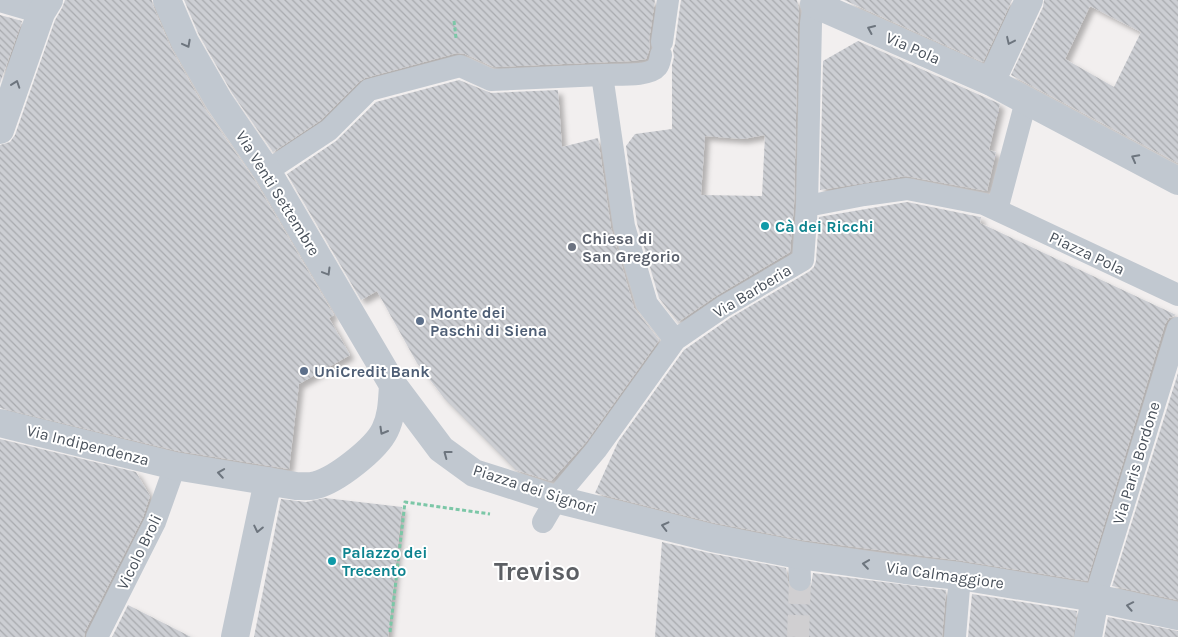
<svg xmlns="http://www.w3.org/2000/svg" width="1178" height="637" viewBox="0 0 1178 637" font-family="Karla,sans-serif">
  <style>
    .building { fill: url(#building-back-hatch); fill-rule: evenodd; filter: url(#shadow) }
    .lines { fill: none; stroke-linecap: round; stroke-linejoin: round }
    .pedestrian-tunnel { stroke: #d0cfd1; stroke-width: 22; stroke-dasharray: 22 11; stroke-linecap: butt }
    .path { stroke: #7cc7a7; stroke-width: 3; stroke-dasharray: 4 2.5; stroke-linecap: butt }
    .pedestrian { stroke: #c1c8d0; stroke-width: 22 }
    .minor { stroke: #c1c8d0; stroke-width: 28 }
    .oneway { stroke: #6d757e }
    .culture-dot { fill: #0f9aa8; stroke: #fff; stroke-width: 2 }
    .worship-dot { fill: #6b7280; stroke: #fff; stroke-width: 2 }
    .service-dot { fill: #5c6f8a; stroke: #fff; stroke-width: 2 }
    .labels { text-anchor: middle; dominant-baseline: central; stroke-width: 4; stroke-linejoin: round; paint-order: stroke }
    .street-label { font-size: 16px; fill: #49515b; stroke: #fff }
    .culture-label { font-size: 16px; font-weight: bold; fill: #0d838f; stroke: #fff; text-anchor: start }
    .worship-label { font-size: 16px; font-weight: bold; fill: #5b616d; stroke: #fff; text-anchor: start }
    .service-label { font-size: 16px; font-weight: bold; fill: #4e5e75; stroke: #fff; text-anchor: start }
    .town-label { font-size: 26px; font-weight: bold; fill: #5c5f64; stroke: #fff }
  </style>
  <defs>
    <pattern id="building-back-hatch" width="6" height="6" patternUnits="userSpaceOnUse" patternTransform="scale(1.25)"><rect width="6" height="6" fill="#ccced3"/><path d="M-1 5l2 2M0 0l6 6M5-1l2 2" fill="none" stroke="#a8aaae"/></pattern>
    <filter id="shadow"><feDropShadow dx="4.5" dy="4.5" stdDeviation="2.5" flood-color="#0004"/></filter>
  </defs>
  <rect width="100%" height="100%" fill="#f2efef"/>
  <path class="building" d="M65 0H152L153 6 171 48 205 109 254 179 334 315 329 318 350 355 299 384 289 469 178 451 0 408V145L10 142 15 135 55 20 62 8Z
    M184 0H655L649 40 650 48 646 59 631 61 494 67 465 54 457 53 365 78 360 81 321 120 273 152 232 93 199 35Z
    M681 0H797L799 12 798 23 794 205 790 252 716 296 678 322 659 298 637 223 626 146 635 134 672 129V65L674 57 673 50 675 44ZM765 135 762 196 701 195 705 136 743 139Z
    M844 0H1012L983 62Z
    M1044 0H1178V163L1011 75 1043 7ZM1090 6 1141 32 1114 87 1065 59Z
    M0 15 22 21 0 83Z
    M858 41 1000 104 989 150 996 152 987 191 906 176 820 190 823 61Z
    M459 80 491 93 558 90 562 147 598 138 611 228 634 308 659 340 586 442 551 481 516 470 444 398 417 363 377 291 361 300 287 174 336 141 376 102Z
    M907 202 980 217H981L980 223 1176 315 1169 318 1165 324 1087 581 963 561 802 540 715 523 595 493 618 442 684 350 730 318 810 271 814 267 816 261 819 217Z
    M1178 373V600L1112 586Z
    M0 439 136 472 150 496 143 517 85 631 84 637H0Z
    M325 498 402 507 388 637H254L281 499 306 502Z
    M662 542 709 553 786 568 789 587 794 591 800 593 807 591 811 586 813 573 946 590 942 637H655Z
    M972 594 1077 611 1073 637H968Z
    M128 605 191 637H112Z
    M1108 617 1178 631V637H1104Z"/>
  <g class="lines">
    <path class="pedestrian-tunnel" d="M798 637 800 580"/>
    <path class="path" d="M454 21 456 38
      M390 632 405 502 490 514"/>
    <path class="pedestrian" d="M0 1 41 13
      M662 42 668 0
      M661 55C660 59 660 63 657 67 649 77 616 74 602 75L624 226 647 304 675 340
      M267 171 329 130 369 90 460 66 491 80 602 75
      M807 206 864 195 907 189 984 204 1178 295
      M997 210 1026 101
      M543 522 560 493 596 450 675 340 723 307 803 260 807 206 811 23 814 4
      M799 555 800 580
      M1095 598 1178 328
      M97 637 155 522 175 466
      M955 637 960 576"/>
    <path class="minor" d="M167 0 185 42 219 101 267 171 393 385 441 449 474 473 555 499 712 538 799 555 905 570 960 576 1095 598 1178 616
      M815 0 814 4 991 82 1178 181
      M991 82 1029 0
      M0 130 41 13 49 0
      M0 423 175 466 296 486C302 486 310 487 316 485 336 480 376 449 385 430 392 416 392 400 393 385
      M235 637 268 481
      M1088 637 1095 598"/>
  </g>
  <defs><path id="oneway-chevron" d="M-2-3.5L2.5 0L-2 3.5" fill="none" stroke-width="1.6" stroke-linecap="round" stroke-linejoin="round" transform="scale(1.25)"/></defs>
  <g class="oneway">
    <use href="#oneway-chevron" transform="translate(871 29) rotate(-156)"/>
    <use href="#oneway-chevron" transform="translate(1010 41) rotate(115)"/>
    <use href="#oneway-chevron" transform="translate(187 44) rotate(62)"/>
    <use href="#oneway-chevron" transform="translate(16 84) rotate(-71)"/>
    <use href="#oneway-chevron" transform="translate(1135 158) rotate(-152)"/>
    <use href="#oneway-chevron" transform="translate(327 272) rotate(59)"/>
    <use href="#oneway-chevron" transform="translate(383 431) rotate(120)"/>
    <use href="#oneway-chevron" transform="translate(447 454) rotate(-143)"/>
    <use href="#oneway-chevron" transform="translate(221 473) rotate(-171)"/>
    <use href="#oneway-chevron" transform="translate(665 526) rotate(-166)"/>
    <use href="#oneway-chevron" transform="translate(258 529) rotate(102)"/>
    <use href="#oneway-chevron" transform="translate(866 564) rotate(-172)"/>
    <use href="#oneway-chevron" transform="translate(1130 606) rotate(-169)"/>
  </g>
  <g class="culture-dot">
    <circle cx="765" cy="226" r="5"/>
    <circle cx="332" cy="561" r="5"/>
  </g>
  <circle class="worship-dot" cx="572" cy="247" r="5"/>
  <g class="service-dot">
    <circle cx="420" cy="321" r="5"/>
    <circle cx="304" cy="371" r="5"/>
  </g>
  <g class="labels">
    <g class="street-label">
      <text transform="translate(913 48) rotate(24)">Via Pola</text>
      <text transform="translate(278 193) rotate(58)">Via Venti Settembre</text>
      <text transform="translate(1087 253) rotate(25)">Piazza Pola</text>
      <text transform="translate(752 291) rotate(-31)">Via Barberia</text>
      <text transform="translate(88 445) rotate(14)">Via Indipendenza</text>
      <text transform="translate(1136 463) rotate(-73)">Via Paris Bordone</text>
      <text transform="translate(535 489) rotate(18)">Piazza dei Signori</text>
      <text transform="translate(139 552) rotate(-64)">Vicolo Broli</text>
      <text transform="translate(945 575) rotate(8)">Via Calmaggiore</text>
    </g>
    <g class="culture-label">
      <text x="775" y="226">Cà dei Ricchi</text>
      <text x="342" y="552">Palazzo dei<tspan x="342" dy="18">Trecento</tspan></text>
    </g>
    <g class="worship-label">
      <text x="582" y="238">Chiesa di<tspan x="582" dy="18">San Gregorio</tspan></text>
    </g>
    <g class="service-label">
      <text x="430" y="312">Monte dei<tspan x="430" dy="18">Paschi di Siena</tspan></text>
      <text x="314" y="371">UniCredit Bank</text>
    </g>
    <g class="town-label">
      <text x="537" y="571">Treviso</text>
    </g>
  </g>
</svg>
